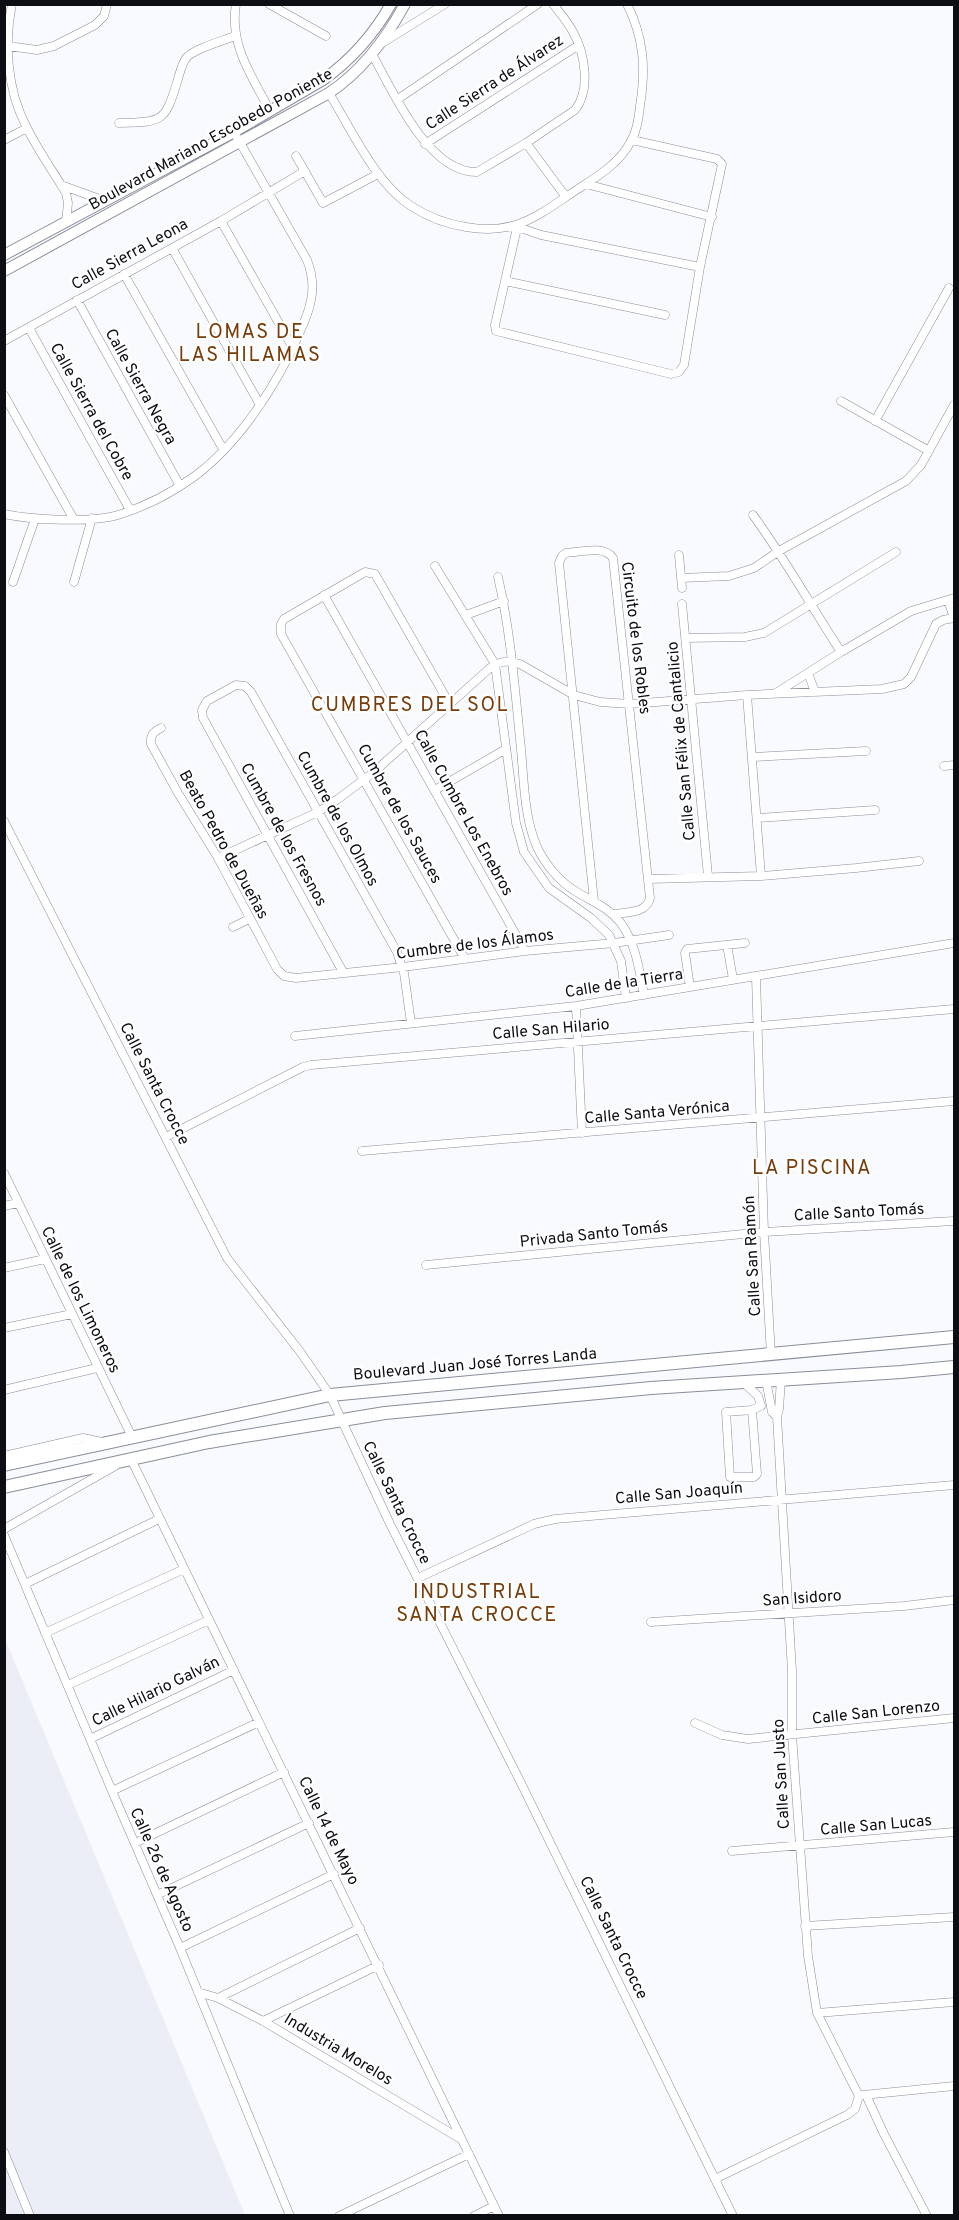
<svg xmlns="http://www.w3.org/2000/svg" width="959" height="2220" viewBox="0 0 959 2220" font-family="Overpass,sans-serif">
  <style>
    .built { fill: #ebeef7 }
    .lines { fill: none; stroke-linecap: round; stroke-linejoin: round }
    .street-casing { stroke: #898e9c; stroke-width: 9 }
    .secondary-casing { stroke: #898e9c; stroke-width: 12 }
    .primary-casing { stroke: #898e9c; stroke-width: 14 }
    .street { stroke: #fff; stroke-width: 8 }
    .secondary { stroke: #fff; stroke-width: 10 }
    .primary { stroke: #fff; stroke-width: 12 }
    .labels { text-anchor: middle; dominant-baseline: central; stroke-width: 4.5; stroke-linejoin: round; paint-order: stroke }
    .street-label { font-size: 16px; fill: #0d0e13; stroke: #fff }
    .quarter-label { font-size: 20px; letter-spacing: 1.5px; fill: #773d0a; stroke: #fff }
  </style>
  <rect width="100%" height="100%" fill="#f9fafd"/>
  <path class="built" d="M5 1639 245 2215H5Z"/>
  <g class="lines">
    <defs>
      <path id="street" d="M12 4C4 44 7 89 26 126 37 149 53 171 66 193L68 203 66 222
        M236 4C229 45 252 76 270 111
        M269 4 326 36
        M382 43 445 4
        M8 46 37 50 54 46 95 25 104 16 107 4
        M372 54C393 91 428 173 477 172L526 143 575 110C591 90 585 53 573 32 568 22 560 13 553 4
        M329 93C351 129 376 184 411 206 428 217 446 224 466 227 516 236 538 215 578 189 598 176 620 163 631 141 637 131 639 117 640 106 646 69 644 38 627 4
        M398 99 538 4
        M119 123C164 122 165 122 178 79 180 72 182 63 187 57 196 48 222 41 235 36
        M4 140 27 128
        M526 143 566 197
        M425 144 579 45
        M296 156 323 203 378 174
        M586 184 712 217
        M61 185 105 201
        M221 221 293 348
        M515 226 541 235 700 267
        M517 228 495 325 496 331 671 374 679 372 684 365 700 267 722 164 717 159 632 140
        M172 248 260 405
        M124 274 223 449
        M505 281 665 315
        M77 300 180 486
        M29 328 130 510
        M4 341 221 221 305 171
        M4 395 73 518
        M841 401 929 451
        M875 421 949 288
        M4 514C32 520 91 523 118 515 144 507 173 492 195 476 239 443 277 385 299 334 304 323 309 312 311 300 314 286 312 273 307 260L234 132
        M753 515C785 559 811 606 841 652
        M679 555 682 588
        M435 566 495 664 516 823 524 852 549 888 591 918 609 935 621 961 626 998
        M498 577C511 633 515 691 521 749 524 781 524 817 537 847 545 864 559 881 575 891 591 901 608 907 620 922 636 943 639 969 644 995
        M681 578 729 576 754 568 779 551 906 481 921 465 954 405
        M13 582 35 519
        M74 582 92 518
        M324 595 525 951
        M948 600 954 618
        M682 604 708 876
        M466 615 504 601
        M686 638 745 637 764 633 896 552
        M808 673 815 692
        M776 693 841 652 911 611 954 598
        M747 695 761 876
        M449 703 375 574 365 572 284 619 281 624V634L465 959
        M161 728C153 732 150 735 151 744L178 793 218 858 277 969 284 976 296 978 403 967 525 951 614 943 669 935
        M753 757 866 751
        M944 766 954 765
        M435 790 506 749
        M758 818 875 810
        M4 821 227 1258 301 1353 330 1395 390 1524 520 1781 733 2216
        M218 858 318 812 338 799 374 772 490 668C500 661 508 660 520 664L574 695 600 702 630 704 747 695 882 689 904 684 911 677 936 624 943 620 954 618
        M649 879 761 876 856 868 919 861
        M594 901 559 563 562 556 566 553C581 552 604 545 613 558L650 898C646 914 627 912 613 914
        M233 927 249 919
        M727 945 733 979
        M343 972 203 718 202 710 207 701 236 685 245 686 251 692 397 952 404 973 411 1023
        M756 977 764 1232 771 1355
        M690 987 685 953 687 949 745 943
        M576 1006 582 1133
        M295 1036 576 1006 954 943
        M166 1137 303 1067 311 1065 954 1009
        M362 1151 954 1101
        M4 1173 132 1437
        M4 1206 18 1203
        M426 1265 764 1232 954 1221
        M4 1268 45 1259
        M4 1328 72 1314
        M766 1380 772 1412 777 1417
        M743 1382 758 1396 761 1406 752 1410 726 1412 730 1477H754L757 1474 752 1410
        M4 1390 97 1368
        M4 1456 83 1438 102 1442
        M131 1459 499 2216
        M4 1529 115 1466
        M4 1535 112 1791 180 1948 290 2216
        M418 1578 534 1524 555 1519 954 1485
        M25 1584 159 1519
        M651 1622 904 1606 954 1600
        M45 1633 184 1569
        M68 1685 209 1620
        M695 1723 722 1735 748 1739 954 1718
        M90 1739 234 1670
        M112 1791 259 1722
        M135 1843 284 1772
        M732 1851 954 1832
        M157 1895 309 1823
        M805 1926 954 1917
        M180 1948 334 1874
        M198 1992 218 1998 263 2021 459 2138
        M218 1998 360 1928
        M817 2013 954 2002
        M263 2021 379 1965
        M863 2095 954 2086
        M866 2095 884 2134 927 2216
        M4 2152 30 2216
        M715 2179 847 2115 855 2109 859 2096 817 2013 808 1956 792 1735V1671L777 1417 779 1409 781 1379
        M339 2216 469 2154
        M474 2216 494 2206"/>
      <path id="secondary" d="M4 255 234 132 323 80C351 60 374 34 391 4
        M4 271 329 93C362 71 386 39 405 4"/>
      <path id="primary" d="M4 1465 330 1395 954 1337
        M4 1487 209 1442 385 1413 651 1388 901 1372 954 1367"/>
    </defs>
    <use href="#street" class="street-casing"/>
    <use href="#secondary" class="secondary-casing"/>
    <use href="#primary" class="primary-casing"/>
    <use href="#street" class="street"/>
    <use href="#secondary" class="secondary"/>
    <use href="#primary" class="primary"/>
  </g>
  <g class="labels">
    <g class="street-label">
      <text transform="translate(495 83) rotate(-33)">Calle Sierra de Álvarez</text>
      <text transform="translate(211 140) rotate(-29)">Boulevard Mariano Escobedo Poniente</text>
      <text transform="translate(130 255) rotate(-29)">Calle Sierra Leona</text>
      <text transform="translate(140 387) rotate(61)">Calle Sierra Negra</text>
      <text transform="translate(91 412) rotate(61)">Calle Sierra del Cobre</text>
      <text transform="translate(635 638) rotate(83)">Circuito de los Robles</text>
      <text transform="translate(682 741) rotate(-95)">Calle San Félix de Cantalicio</text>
      <text transform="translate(463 813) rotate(61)">Calle Cumbre Los Enebros</text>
      <text transform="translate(399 814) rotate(61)">Cumbre de los Sauces</text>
      <text transform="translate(337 819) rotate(61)">Cumbre de los Olmos</text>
      <text transform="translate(283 835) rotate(61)">Cumbre de los Fresnos</text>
      <text transform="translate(223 845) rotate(61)">Beato Pedro de Dueñas</text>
      <text transform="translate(475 945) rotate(-7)">Cumbre de los Álamos</text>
      <text transform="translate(624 984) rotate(-9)">Calle de la Tierra</text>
      <text transform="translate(551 1030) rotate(-5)">Calle San Hilario</text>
      <text transform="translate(154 1084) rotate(63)">Calle Santa Crocce</text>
      <text transform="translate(657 1113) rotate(-5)">Calle Santa Verónica</text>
      <text transform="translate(859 1213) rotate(-3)">Calle Santo Tomás</text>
      <text transform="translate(594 1235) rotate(-6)">Privada Santo Tomás</text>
      <text transform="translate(753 1256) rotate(-93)">Calle San Ramón</text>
      <text transform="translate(80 1300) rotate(64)">Calle de los Limoneros</text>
      <text transform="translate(475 1365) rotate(-5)">Boulevard Juan José Torres Landa</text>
      <text transform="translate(679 1494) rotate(-5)">Calle San Joaquín</text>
      <text transform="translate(396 1503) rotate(64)">Calle Santa Crocce</text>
      <text transform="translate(802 1599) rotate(-4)">San Isidoro</text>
      <text transform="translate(156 1692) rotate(-26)">Calle Hilario Galván</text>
      <text transform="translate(876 1713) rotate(-6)">Calle San Lorenzo</text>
      <text transform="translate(782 1774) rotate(-93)">Calle San Justo</text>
      <text transform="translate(876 1826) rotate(-5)">Calle San Lucas</text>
      <text transform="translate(328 1831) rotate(64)">Calle 14 de Mayo</text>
      <text transform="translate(161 1870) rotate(66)">Calle 26 de Agosto</text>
      <text transform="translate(613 1938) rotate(64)">Calle Santa Crocce</text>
      <text transform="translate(338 2050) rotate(31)">Industria Morelos</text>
    </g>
    <g class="quarter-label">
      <text x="250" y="333">LOMAS DE<tspan x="250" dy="23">LAS HILAMAS</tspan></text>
      <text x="410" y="706">CUMBRES DEL SOL</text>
      <text x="812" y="1169">LA PISCINA</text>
      <text x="477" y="1593">INDUSTRIAL<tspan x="477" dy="23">SANTA CROCCE</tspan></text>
    </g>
  </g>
  <rect width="959" height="2220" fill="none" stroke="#0d0e13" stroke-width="12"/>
</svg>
